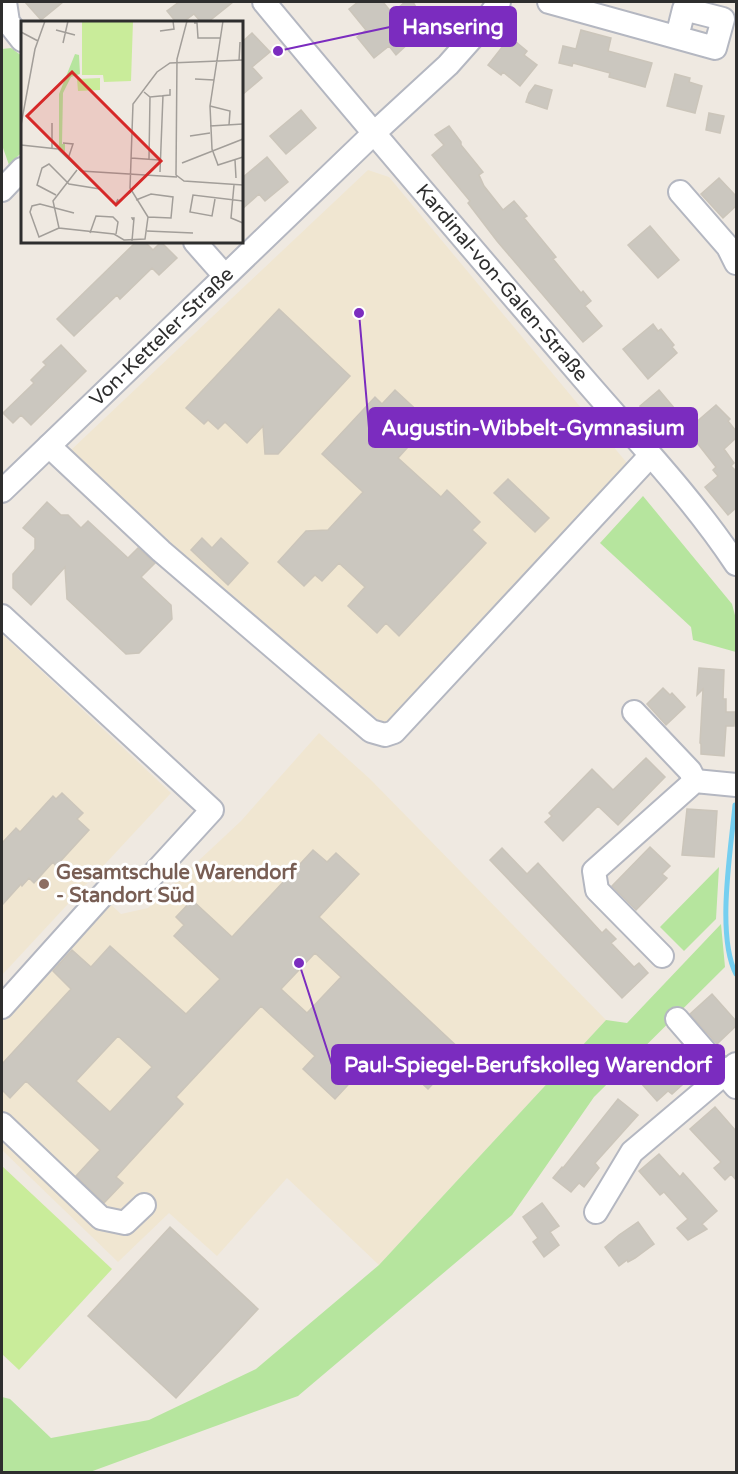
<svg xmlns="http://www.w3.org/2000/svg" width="738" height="1474" viewBox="0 0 738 1474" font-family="'Varela Round',sans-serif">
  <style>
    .education { fill: #f0e6d1 }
    .green { fill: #b6e59e }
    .pitch { fill: #c9ec9a }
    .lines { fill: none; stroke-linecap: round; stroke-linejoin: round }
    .stream { stroke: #75cff0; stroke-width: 5 }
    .building { fill: #cbc7bf; stroke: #cbc5ba; stroke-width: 1.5; fill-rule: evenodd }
    .minor-casing { stroke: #b4b7c1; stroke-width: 26 }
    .minor { stroke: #fff; stroke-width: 22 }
    .education-dot { fill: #8d6e63; stroke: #fff; stroke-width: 2 }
    .labels { text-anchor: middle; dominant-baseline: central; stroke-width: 6; stroke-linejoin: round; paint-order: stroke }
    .street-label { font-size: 20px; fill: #2e2e2e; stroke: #fff }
    .education-label { font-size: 20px; font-weight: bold; fill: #785e54; stroke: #fff; text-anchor: start }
    .inset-road { fill: none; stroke: #a29e99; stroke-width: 1.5 }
    .view { fill: #d62828; fill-opacity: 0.15; stroke: #d62828; stroke-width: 3 }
    .inset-edge { fill: none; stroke: #2e2e2e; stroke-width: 3 }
    .leader { fill: none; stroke: #7b2cbf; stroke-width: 2 }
    .callout-dot { fill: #7b2cbf; stroke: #fff; stroke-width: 2 }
    .callout { fill: #7b2cbf; stroke: #7b2cbf; stroke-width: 2 }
    .callout-label { font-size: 21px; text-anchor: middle; font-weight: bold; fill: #fff }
  </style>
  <rect width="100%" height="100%" fill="#efe9e1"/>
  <path class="education" d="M368 170 389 177 627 463 386 726 206 577 71 450Z
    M2 634 171 793 2 975Z
    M319 733 370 779 606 1020 379 1265 287 1178 217 1256 169 1213 118 1262 2 1150V1012L106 900 121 914 148 908 241 821Z"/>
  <path class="green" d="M11 48 22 56V152L9 165 2 145V49Z
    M643 496 732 604 736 619V652L693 640 691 627 600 543Z
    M719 867 716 919 684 951 660 927Z
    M721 924 725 967 594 1097 512 1215 298 1396 90 1472H2V1397L10 1399 51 1438 149 1420 256 1369 379 1265 606 1020 627 1023Z"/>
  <path class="pitch" d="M2 1166 112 1269 19 1370 2 1354Z"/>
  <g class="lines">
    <path class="stream" d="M735 805C731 850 716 935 736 974"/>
  </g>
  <path class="building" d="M25 2H63L41 20Z
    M179 2H233L208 22H201L194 14 183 22H176L167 11Z
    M358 2H383L392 13 405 2H413L427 26 396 55 389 46 374 58 357 37 366 30 349 9Z
    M581 30 611 38 608 51 652 63 645 87 609 77 610 73 573 63 572 66 559 63 563 46 576 49Z
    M252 33 270 52 252 67 262 78 242 95V42Z
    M510 37 527 51 524 55 537 65 520 86 503 72 501 75 488 65Z
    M675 74 690 78 689 82 702 86 695 113 667 106Z
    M535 85 552 90 547 109 526 102 529 93Z
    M301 110 316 128 286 154 270 136Z
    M709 113 724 116 720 133 706 130Z
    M449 126 461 142V145L483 172 479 175 484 186 503 210 514 201 527 216 524 218 556 257 553 259 581 293 583 291 591 301 585 306 602 326 583 342 497 241 468 203 470 201 432 155 444 145 435 135Z
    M267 157 288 182 265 201 259 194 242 209V178Z
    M719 178 736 196V206L723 218 701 194Z
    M650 226 679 260 658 278 628 245Z
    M136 242H145L153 250 161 242 177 258 159 275 152 268 120 299 117 295 74 336 57 319Z
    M279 309 350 376 278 454H265L263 426 247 443 225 422 218 429 208 420 204 424 186 408Z
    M653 324 658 331 661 329 674 345 672 347 677 353 648 379 623 349Z
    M61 345 86 371 31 425 21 415 13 423 3 413 34 383 31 380 46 365 43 362Z
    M395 390 423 416 410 430 417 437 398 458 441 497 447 490 480 522 472 530 486 543 399 636 386 623 377 633 348 606 365 587 339 563 322 581 315 575 304 586 278 562 306 531 328 530 363 492 322 454 375 397 382 404Z
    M659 390 685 421 674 430 668 423 660 430 640 406Z
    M716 405 730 419 728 421 736 431V438L724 449 734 463 731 466 736 471V508L728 515 705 487 718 476 713 470 716 467 687 430Z
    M508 479 549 518 535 532 494 493Z
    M47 502 61 515H68L81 528 88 521 128 558 138 548 155 563 141 577 171 605 172 619 139 653 126 654 67 599 65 567 31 605 13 588V574L35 549V538L23 528Z
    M202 538 212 548 221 538 248 563 228 585 191 550Z
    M699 668 724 670 723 699H726V712H735L734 726H726L724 756 701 754V744L700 743 703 689 697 695Z
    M663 688 670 695 672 693 685 707 666 725 647 704Z
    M646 758 665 777 618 825 598 806 563 841 545 822 552 816 549 813 592 769 613 790Z
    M62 793 83 813 77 819 89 830 56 866 53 862 34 883 29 878 22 886 21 884 2 905V843L16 828 20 832 53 796 56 799Z
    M687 809 717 811 714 857 682 855Z
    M650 847 670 866 662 874 667 878 636 910 612 886Z
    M502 848 527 874 538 863 602 933 606 929 616 939 611 943 634 967 639 963 648 973 622 998 490 860Z
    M313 850 327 862 336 853 359 874 319 917 463 1052 428 1089 383 1047 335 1099 303 1069 315 1056 261 1006 176 1097 183 1104 116 1177 123 1183 104 1203 76 1176 100 1150 26 1081 10 1098 2 1090V1064L71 989 53 971 72 950 91 967 110 946 186 1014 220 979 174 936 184 925 176 917 192 900 232 937ZM315 953 341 977 307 1013 281 989ZM118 1036 152 1067 110 1112 76 1081Z
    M712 994 736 1021V1026L717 1044 690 1014Z
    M662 1055 667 1061 672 1056 691 1077 672 1094 668 1091 657 1101 641 1083 653 1073 647 1067Z
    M618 1099 638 1115 595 1163 599 1168 584 1187 579 1183 571 1192 553 1178 562 1167 563 1168Z
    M715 1107 736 1131V1180L731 1174 725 1180 714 1168 721 1162 690 1129Z
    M659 1154 680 1177 683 1173 717 1211 702 1224 707 1229 688 1240 677 1228 688 1219 664 1192 660 1195 639 1171Z
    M542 1203 559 1226 550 1232 559 1245 544 1257 533 1242 538 1238 523 1217Z
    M638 1222 654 1244 635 1258 628 1262 627 1260 619 1266 605 1247 619 1235Z
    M170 1227 258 1309 176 1398 88 1316Z"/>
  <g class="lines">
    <defs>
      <g id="minor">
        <path d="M5 2 8 22 22 40"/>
        <path id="s1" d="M264 2C365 124 468 244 572 365 627 430 689 493 736 564"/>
        <path d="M549 2 715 48 723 19 684 9 677 37"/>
        <path d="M2 190 22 169"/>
        <path d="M680 192 728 247 736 263"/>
        <path d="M195 242 225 276"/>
        <path d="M49 446 161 551 371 731 385 735 394 732 650 456"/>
        <path id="s2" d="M2 491 373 134 448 65 480 29 499 2"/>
        <path d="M2 616 212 810 149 879 109 888 2 1007"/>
        <path d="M634 712 690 771 695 781"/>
        <path d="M662 956 597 890 594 871 695 781 736 785"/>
        <path d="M677 1019 736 1087"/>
        <path d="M2 1124 101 1218 125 1223 144 1205"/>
        <path d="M596 1212 632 1152 736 1064"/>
      </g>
    </defs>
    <use href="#minor" class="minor-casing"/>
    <use href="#minor" class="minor"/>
  </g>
  <circle class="education-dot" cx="44" cy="884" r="6"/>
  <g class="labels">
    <g class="street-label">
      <text stroke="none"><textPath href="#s1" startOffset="368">Kardinal-von-Galen-Straße</textPath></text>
      <text stroke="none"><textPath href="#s2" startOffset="222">Von-Ketteler-Straße</textPath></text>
    </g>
    <g class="education-label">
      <text x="56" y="873">Gesamtschule Warendorf<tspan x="56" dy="23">- Standort Süd</tspan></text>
    </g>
  </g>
  <g transform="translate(21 21)">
    <rect width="222" height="222" fill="#efe9e1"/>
    <path d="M54 33 58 34 59 53 50 56 42 72 41 123H44V131L38 125V73Z" fill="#b6e59e"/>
    <path d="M61 0H112L110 60 83 61 82 54H61ZM79 57V69L57 70 56 58Z" fill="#c9ec9a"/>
    <path class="inset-road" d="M166 0 156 38 155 154 163 160 222 164M202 0 189 85 191 128 197 144 222 136M173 2H176L177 17H199M35 9 54 14M139 10 153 8 152 0M0 11 17 20M42 22 47 0M218 40 219 21M174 58 193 59M123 71 129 76 149 74V68M189 85 209 90 208 104M0 104 14 28 24 0M189 105 222 103M169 115 189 112M42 122 52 123 47 138M0 124 37 128 60 150 156 156M31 127V102M110 137 138 139M128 138 129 76M214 139 215 157M161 142 222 118M56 149 32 180 38 207 93 213 103 219 124 218 127 196 109 167 112 83 136 51 149 42 222 39M139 151 142 74M213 164 210 197 222 202M35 174 16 164 21 147 28 143 48 163 79 168M97 178 95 182 110 171M194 178 191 195 169 191 172 174 222 180M115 179 130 173 152 176 150 197 127 196M38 207 18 216 9 191 11 185 19 183 53 192M126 210 172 212M69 212 75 195 92 196 97 201 95 213M111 220 113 197H111L112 199"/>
    <path class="view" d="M51 51 140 140 95 184 6 95Z"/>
    <rect width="222" height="222" class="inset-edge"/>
  </g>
  <path class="leader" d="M278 51L390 27M359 313L369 428M299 963L332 1065"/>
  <g class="callout-dot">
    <circle cx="278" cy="51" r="6"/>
    <circle cx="359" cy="313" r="6"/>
    <circle cx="299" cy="963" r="6"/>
  </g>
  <g class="callout">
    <rect x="390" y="7" width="126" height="39" rx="6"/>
    <rect x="369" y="408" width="328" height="39" rx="6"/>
    <rect x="332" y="1045" width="392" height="39" rx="6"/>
  </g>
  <g class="callout-label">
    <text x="453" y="34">Hansering</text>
    <text x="533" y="435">Augustin-Wibbelt-Gymnasium</text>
    <text x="528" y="1072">Paul-Spiegel-Berufskolleg Warendorf</text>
  </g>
  <rect width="738" height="1474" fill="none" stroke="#2e2e2e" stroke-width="6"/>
</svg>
